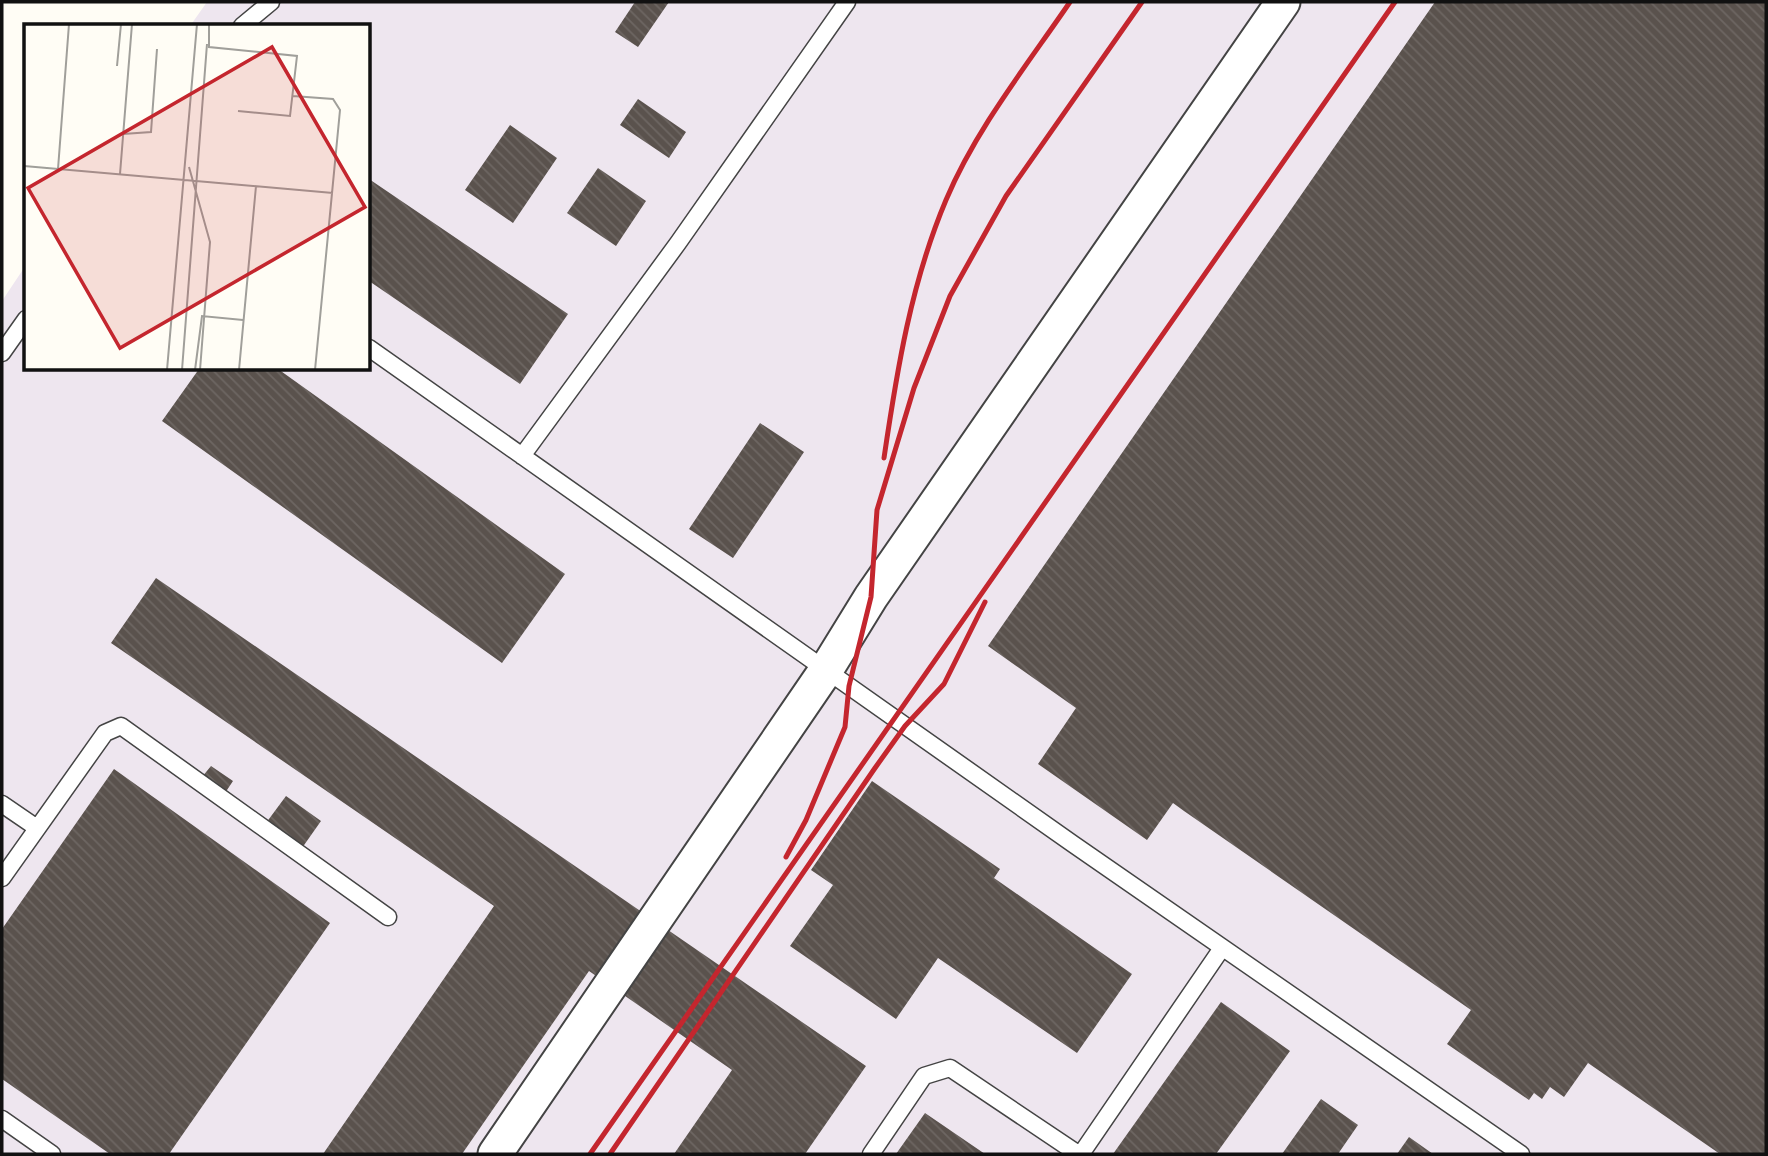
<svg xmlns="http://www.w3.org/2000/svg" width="1768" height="1156" viewBox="0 0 1768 1156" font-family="Georgia,serif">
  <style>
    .industrial { fill: #eee6ef }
    .building { fill: url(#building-back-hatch) }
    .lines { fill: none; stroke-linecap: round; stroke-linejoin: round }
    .lane-casing { stroke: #444; stroke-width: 19 }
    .street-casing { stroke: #444; stroke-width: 37 }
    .lane { stroke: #fff; stroke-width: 16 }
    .street { stroke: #fff; stroke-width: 33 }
    .rail { stroke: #c4262e; stroke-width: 5 }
    .inset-road { fill: none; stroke: #a09f9a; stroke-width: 2 }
    .view { fill: #c4262e; fill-opacity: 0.15; stroke: #c4262e; stroke-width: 3.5 }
    .inset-edge { fill: none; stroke: #111; stroke-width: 3.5 }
  </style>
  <defs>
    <pattern id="building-back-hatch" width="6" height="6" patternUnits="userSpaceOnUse" patternTransform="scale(1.75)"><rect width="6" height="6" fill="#5a524d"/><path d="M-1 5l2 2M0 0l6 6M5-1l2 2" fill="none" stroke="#6d6662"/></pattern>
  </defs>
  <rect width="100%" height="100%" fill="#fffdf5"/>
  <path class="industrial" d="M207 2H1766V1154H2V301L26 265V369H369V26H190Z"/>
  <path class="building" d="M635 2H669L638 47 615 32Z
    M1435 2H1766V1154H1720L1588 1063 1564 1097 1550 1087 1542 1099 1534 1093 1529 1100 1447 1044 1471 1010 1184 811 1173 803 1147 840 1038 764 1076 708 988 646Z
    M638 99 686 132 669 158 620 125Z
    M510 125 557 158 513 223 465 190Z
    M598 168 646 201 616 246 567 213Z
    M369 179 568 314 520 384 369 281Z
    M199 369H278L565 574 502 663 162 421Z
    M760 423 804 452 733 558 689 529Z
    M156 578 866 1066 805 1154H674L732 1070 589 971 462 1154H323L494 906 111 643Z
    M211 766 233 781 225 793 202 777Z
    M114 769 330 923 169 1154H110L2 1079V929Z
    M872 781 1000 869 994 878 1132 974 1077 1053 938 958 896 1019 790 946 833 885 811 870Z
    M286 796 321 821 302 848 266 823Z
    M1221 1002 1290 1051 1216 1154H1113Z
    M1321 1099 1358 1125 1338 1154H1282Z
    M925 1113 985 1154H896Z
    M1409 1137 1433 1154H1397Z"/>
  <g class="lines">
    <defs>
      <path id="lane" d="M242 26 271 2
        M369 348 1073 844 1521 1154
        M2 353 26 319
        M522 456 678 243 847 2
        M2 804 37 828
        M2 878 105 733 121 726 388 917
        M2 1119 52 1154
        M871 1154 924 1076 950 1068 1078 1154
        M1081 1154 1222 948"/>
      <path id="street" d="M495 1154 826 670 871 597 1283 2"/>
    </defs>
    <use href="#lane" class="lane-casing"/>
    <use href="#street" class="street-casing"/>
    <use href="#lane" class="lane"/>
    <use href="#street" class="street"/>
    <path class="rail" d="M884 458C897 370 911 283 946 200 976 129 1027 65 1070 2
      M786 857 806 820 845 727 849 686 871 597 877 510 914 388 950 296 1006 196 1142 2
      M590 1154 1395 2
      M610 1154 875 768 905 726 944 684 985 602"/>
  </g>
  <g transform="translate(24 24)">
    <rect width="346" height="346" fill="#fffdf5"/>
    <path class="inset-road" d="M185 0V23L273 32 266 92 214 87M93 42 97 0M269 72 309 75 316 86 291 346M99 110 127 108 133 25M0 142 309 169M165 143 186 218 176 346M34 145 45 0M96 150 108 0M143 346 173 0M158 346 183 20M171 346 178 292 219 296M215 346 232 162"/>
    <path class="view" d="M248 23 341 183 96 324 4 164Z"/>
    <rect width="346" height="346" class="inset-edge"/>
  </g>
  <rect width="1768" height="1156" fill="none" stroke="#111111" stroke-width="7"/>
</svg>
